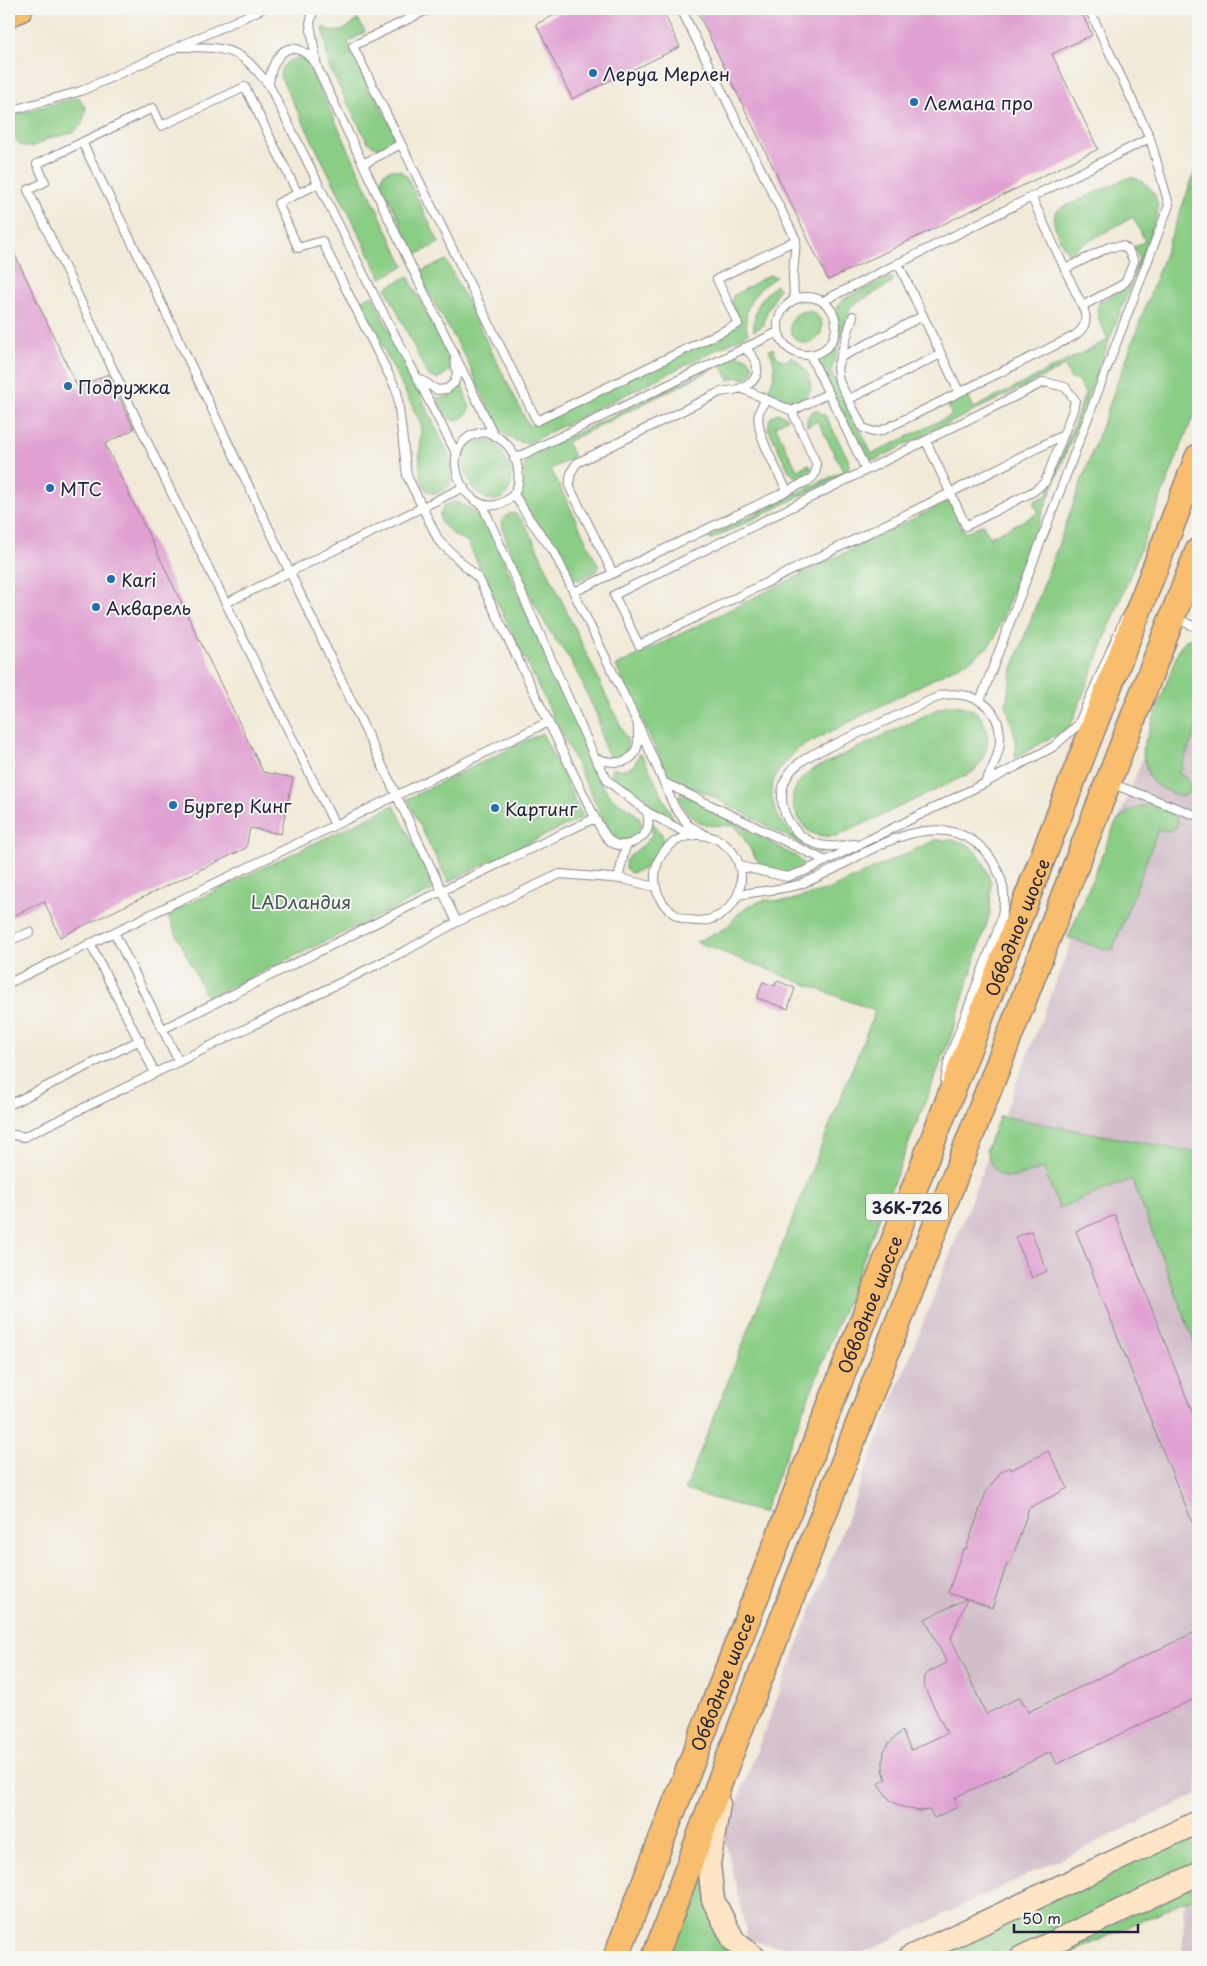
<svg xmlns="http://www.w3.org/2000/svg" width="1207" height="1966" viewBox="0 0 1207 1966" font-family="'Playpen Sans',sans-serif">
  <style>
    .industrial { fill: #d1bdc9 }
    .green { fill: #8acd85; stroke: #567860 }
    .building { fill: #e0a0d2 }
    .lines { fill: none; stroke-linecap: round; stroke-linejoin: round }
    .lane-casing { stroke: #8a868a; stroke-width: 10 }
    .secondary-casing { stroke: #8a868a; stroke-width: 25 }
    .primary-casing { stroke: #8a868a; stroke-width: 28 }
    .lane { stroke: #fff; stroke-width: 8 }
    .secondary { stroke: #fde5c5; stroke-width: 22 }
    .primary { stroke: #f9be6d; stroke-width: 25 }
    .poi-dot { fill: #1f6fb2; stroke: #f6f6f2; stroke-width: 2 }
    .labels { text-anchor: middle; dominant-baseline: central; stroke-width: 4; stroke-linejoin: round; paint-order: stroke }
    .shield { fill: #f6f6f2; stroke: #626272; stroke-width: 1 }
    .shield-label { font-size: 16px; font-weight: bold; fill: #22223b }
    .poi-label { font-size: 18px; fill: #22223b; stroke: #f6f6f2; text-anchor: start }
    .park-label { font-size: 18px; fill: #415551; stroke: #f6f6f2 }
    .street-label { font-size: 18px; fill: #22223b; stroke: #f6f6f2 }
  </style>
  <rect width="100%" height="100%" fill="#f6f6f2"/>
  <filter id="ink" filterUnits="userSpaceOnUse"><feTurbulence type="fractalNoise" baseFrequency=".02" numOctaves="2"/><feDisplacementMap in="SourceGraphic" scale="10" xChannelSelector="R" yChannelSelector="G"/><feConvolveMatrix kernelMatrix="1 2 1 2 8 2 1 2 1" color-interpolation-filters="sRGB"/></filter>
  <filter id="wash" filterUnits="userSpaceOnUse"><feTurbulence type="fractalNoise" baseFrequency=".0096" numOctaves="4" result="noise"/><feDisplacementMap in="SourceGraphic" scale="20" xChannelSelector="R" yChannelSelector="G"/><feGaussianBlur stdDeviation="1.12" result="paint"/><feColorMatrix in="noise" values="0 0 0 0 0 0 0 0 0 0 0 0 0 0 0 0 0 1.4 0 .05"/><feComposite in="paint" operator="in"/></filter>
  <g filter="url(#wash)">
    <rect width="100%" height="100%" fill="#f2ead8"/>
    <path class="industrial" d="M1198 674V1794L854 1957H831L748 1940 724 1835 1170 688Z
      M1198 1895V1957H1182L1185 1901Z"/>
    <path class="green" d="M358 19 365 32 348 42 394 132C395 150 377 151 367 141L329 67 323 27C339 36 345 30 358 19Z
      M299 58 306 61 310 68 404 266 381 278 280 76C281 64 288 60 299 58Z
      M79 97 86 109C83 127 77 133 59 136 55 137 51 137 48 138 43 141 40 145 34 146 15 152 11 130 9 116Z
      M1198 163V404L1070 727 1015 758 1016 740 1006 704 1012 671Z
      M391 169 401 171 407 177 439 243 410 258 399 219 381 183 383 174Z
      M1130 177C1150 182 1162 197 1156 219L995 637 989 646 972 659 799 748C789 759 775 771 772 786 771 792 772 799 774 805 781 830 798 839 820 849L822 851 820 854 708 794 674 781 667 773 616 666 949 501 965 533 983 524 990 537 1039 513 1033 502 1047 495 1085 394 1078 380 1071 379 1065 366 875 460 866 457 861 452 818 363V360L830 350 838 335 839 327 837 308 844 299 887 278H893L892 283 851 306 831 371 872 454 952 415 947 404 967 394 974 408 1108 340C1104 328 1092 314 1100 302L1129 286 1139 258 1134 247 1145 241 1133 217 1074 249 1077 256 1072 257C1065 252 1053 228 1054 220 1054 215 1056 212 1059 209Z
      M446 260 529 426 741 324 731 304 733 296 769 275 776 277C754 290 741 308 748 334L528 443 519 442 508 437 497 428 467 360 417 273Z
      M408 276 452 364 450 370 438 379 430 377 426 372 386 288Z
      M776 285 779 289 776 293C773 306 764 310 764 325L754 331C753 310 760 297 776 285Z
      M372 295 450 457 451 464 450 485C444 491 437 496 429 492 414 483 422 441 421 424L360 301Z
      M790 327a16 16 0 1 1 32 0a16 16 0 1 1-32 0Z
      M773 348 777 357 786 362 791 356C802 364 811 374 811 389 801 410 783 398 767 391 776 377 777 365 769 350Z
      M738 355 748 358 753 365 752 374 745 379 736 377 729 380 721 365 567 442 574 457 551 469 599 567 597 571 579 580 572 578 557 548 523 504 521 489 524 480V467L527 457Z
      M462 385 470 409C468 414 466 415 462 418 447 426 442 409 436 398 448 398 455 395 462 385Z
      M816 410 826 416 848 459 849 467 846 474 710 540 709 536 843 471 818 421 807 426C806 418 809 412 816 410Z
      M777 413 785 416 787 419 775 426 797 470 809 464 812 470C804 474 797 481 790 473L768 428 770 418Z
      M484 439C496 442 500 447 505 459 507 463 511 468 511 473 515 505 482 510 469 480 464 468 461 460 467 447Z
      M452 502 460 503 484 517 577 724C584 748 595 780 612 797 620 806 638 810 641 822 642 829 639 835 633 838 622 844 614 837 608 828L467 541 455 536 441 523 440 514 444 506Z
      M514 513C525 520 531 536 537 548L627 740C629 754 619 767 609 755 601 746 601 730 598 719 597 714 594 709 592 705 585 690 579 674 570 660 565 651 557 644 552 635 537 610 503 546 502 520L507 515Z
      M1198 635V724L1179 773 1190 782V790L1187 794 1180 797 1156 785 1149 777 1142 750 1180 646 1186 640Z
      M946 705C957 705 971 706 979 715 994 732 987 758 973 772L838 836C830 836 822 837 814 834 802 830 790 806 793 794 796 784 802 778 810 771Z
      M542 733 583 817 448 882 407 799Z
      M639 754 642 755 674 820H671L666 818 628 792 611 774V770L615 768C629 771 634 768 639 754Z
      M681 794 686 795 798 858 802 862 803 865C797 871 793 873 785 873 754 874 753 845 734 826 712 824 700 831 686 810 683 805 680 801 679 795Z
      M394 805 435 889 207 998 167 914Z
      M1146 805C1159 805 1174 808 1178 822L1176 828 1170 831 1158 830 1112 951 1068 938 1116 822C1125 813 1133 808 1146 805Z
      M653 823C677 845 656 868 630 873L626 869 625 861C633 851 645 846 652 835L651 827Z
      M935 840H952L965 843 976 852 984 864 991 882 990 913 950 1039 763 1513 685 1490 875 1011 696 942 726 928 739 913 751 905 764 900 788 901 830 889Z
      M1000 1116 1198 1153V1352L1132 1179 1059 1208 1044 1169C1012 1176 999 1191 986 1150Z
      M1198 1828V1863L1000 1957H928Z
      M702 1877 747 1957H667L695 1880Z
      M1198 1881V1895L1069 1954 1072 1943Z"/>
    <g id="blocks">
      <path class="building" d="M567 9H662L680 47 572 99 536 24Z
        M696 9H1080L1092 35 1052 54 1098 149 828 280Z
        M9 242 78 388 108 374 134 429 105 444 263 772 293 778 281 834 250 828 246 848 60 937 44 901 9 918Z
        M777 981 795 988 788 1009 757 998 763 982 775 986Z
        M1115 1215 1198 1427V1536L1160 1444 1076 1231Z
        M1031 1231 1047 1271 1032 1278 1015 1237Z
        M1048 1451 1068 1488 1029 1508 1010 1565 1007 1564 992 1608 967 1599 951 1638 986 1714 1020 1697 1028 1712 1193 1633 1198 1644V1697L1057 1764 1051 1752 954 1798 958 1807 934 1818 930 1810 919 1811 900 1806 890 1800 878 1784 886 1779 883 1770V1760L884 1751 889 1743 902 1731 911 1750 947 1733 924 1687 925 1676 930 1671 947 1663 925 1619 966 1599 948 1593 963 1549H966L986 1492 1001 1472 1010 1467 1011 1470Z"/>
    </g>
  </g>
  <g filter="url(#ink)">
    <use href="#blocks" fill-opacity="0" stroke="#8a868a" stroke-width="1"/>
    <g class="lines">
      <defs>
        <path id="lane" d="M314 9 310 23 317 67 414 272 494 435
          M429 9 353 46 537 421 738 324 717 279 796 240
          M681 9 796 240 793 274 794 299
          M182 47C203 47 230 46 247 61 255 68 262 77 269 85L373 293 456 453
          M269 85C270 67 282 37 305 53 309 55 313 61 316 65
          M9 111 81 91 262 9
          M82 142 144 267 457 922
          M363 164 401 144
          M318 184 278 203 298 248 322 241 397 391 407 476 439 541 479 579 595 818C600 826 605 840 615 844 625 848 640 841 646 832 650 826 648 818 647 812
          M298 194 245 87 161 126 153 108 37 164 45 182 28 190 173 496 335 825
          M898 263 959 392
          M1065 269 1109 247 1123 246 1128 250 1134 261 1126 281 1122 285 1082 306
          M778 326a29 29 0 1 1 58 0a29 29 0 1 1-58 0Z
          M823 301 1150 138 1089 9
          M853 316 837 368 839 381 863 428 873 432 881 431 1074 336C1084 329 1088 322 1084 310L1031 196
          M810 355 866 470
          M841 357 923 316
          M421 380 437 390 447 389 454 383 457 375 455 358
          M741 388 792 411 829 393
          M766 399C764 403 760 408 759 413 754 432 779 473 787 491
          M849 399 941 354
          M487 432C495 436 503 439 509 447 521 465 525 493 502 503 461 521 430 435 487 432Z
          M926 441 966 526 1034 491 1045 482 1073 410 1075 400 1065 387 1044 382 614 595 639 645 950 493 1063 435
          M514 459 778 332
          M514 494 530 520 554 552 638 724 674 806 688 825 709 837
          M482 504 595 758 608 781 647 812 692 836
          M613 573 570 488C569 478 570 472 577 463L720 392C728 391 737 390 744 387 764 377 759 359 744 348
          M574 592 808 481C815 476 817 472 816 463L792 411
          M226 603 464 487
          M1175 618 1198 628
          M980 701 1169 205 1150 138
          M595 758C610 763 632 767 637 747 639 741 638 733 638 726
          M665 783 826 861
          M1110 783 1195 815
          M655 878a43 43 0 1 1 86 0a43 43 0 1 1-86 0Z
          M854 844C845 845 836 847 827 846 795 844 771 806 787 777 793 766 803 760 813 754L942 695C973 691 1000 705 1000 739 1000 754 992 770 985 783
          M739 866 787 877 805 871 985 783 1053 747 1078 725 1124 620
          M618 879 626 845
          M738 895C758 891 782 890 801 884 835 872 866 848 900 837 926 828 953 826 976 843 991 854 1003 875 1004 895 1005 918 993 942 985 963 973 995 961 1027 949 1059L945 1081
          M114 932 179 1062
          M9 941 30 932
          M90 943 155 1073
          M9 983 548 722
          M163 1029 408 907 595 818
          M9 1100 11 1104 140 1040
          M9 1134 24 1137 407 950 457 922 560 874 623 879 655 887
          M1198 1623V1624
          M1052 1945 1058 1957"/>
        <path id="secondary" d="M719 1804 709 1864 713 1900 734 1941 754 1957
          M910 1957 1198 1822
          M1022 1957 1198 1874"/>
        <g id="primary">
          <path d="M9 14 20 9"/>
          <path id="s1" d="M616 1957C807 1456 1007 958 1198 457"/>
          <path d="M655 1957 725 1768 1198 551"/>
        </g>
      </defs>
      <use href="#lane" class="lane-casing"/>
      <use href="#secondary" class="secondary-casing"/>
      <use href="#primary" class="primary-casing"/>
      <use href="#lane" class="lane"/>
      <use href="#secondary" class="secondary"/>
      <use href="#primary" class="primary"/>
    </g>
  </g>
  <g class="poi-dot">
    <circle cx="593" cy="73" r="5"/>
    <circle cx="914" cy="102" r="5"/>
    <circle cx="68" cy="386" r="5"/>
    <circle cx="50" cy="488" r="5"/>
    <circle cx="111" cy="579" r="5"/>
    <circle cx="96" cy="607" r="5"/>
    <circle cx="173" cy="805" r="5"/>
    <circle cx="495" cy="808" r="5"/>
  </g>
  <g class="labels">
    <rect class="shield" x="866" y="1193.5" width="82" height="27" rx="4"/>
    <g class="shield-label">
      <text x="907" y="1207">36К-726</text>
    </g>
    <g class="poi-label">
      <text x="603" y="73">Леруа Мерлен</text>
      <text x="924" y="102">Лемана про</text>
      <text x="78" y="386">Подружка</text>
      <text x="60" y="488">МТС</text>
      <text x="121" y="579">Kari</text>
      <text x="106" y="607">Акварель</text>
      <text x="183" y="805">Бургер Кинг</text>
      <text x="505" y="808">Картинг</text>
    </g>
    <g class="park-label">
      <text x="301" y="901">LADландия</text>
    </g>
    <g class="street-label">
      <text stroke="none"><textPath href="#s1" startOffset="1105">Обводное шоссе</textPath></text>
      <text stroke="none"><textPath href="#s1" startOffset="700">Обводное шоссе</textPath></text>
      <text stroke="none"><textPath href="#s1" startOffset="295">Обводное шоссе</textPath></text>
    </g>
  </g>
  <rect width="1207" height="1966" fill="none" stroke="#f6f6f2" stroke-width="30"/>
  <path d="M1014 1924v8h124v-8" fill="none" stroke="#22223b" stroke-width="2.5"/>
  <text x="1022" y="1924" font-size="15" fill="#22223b" stroke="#f6f6f2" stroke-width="4" paint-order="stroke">50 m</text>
</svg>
